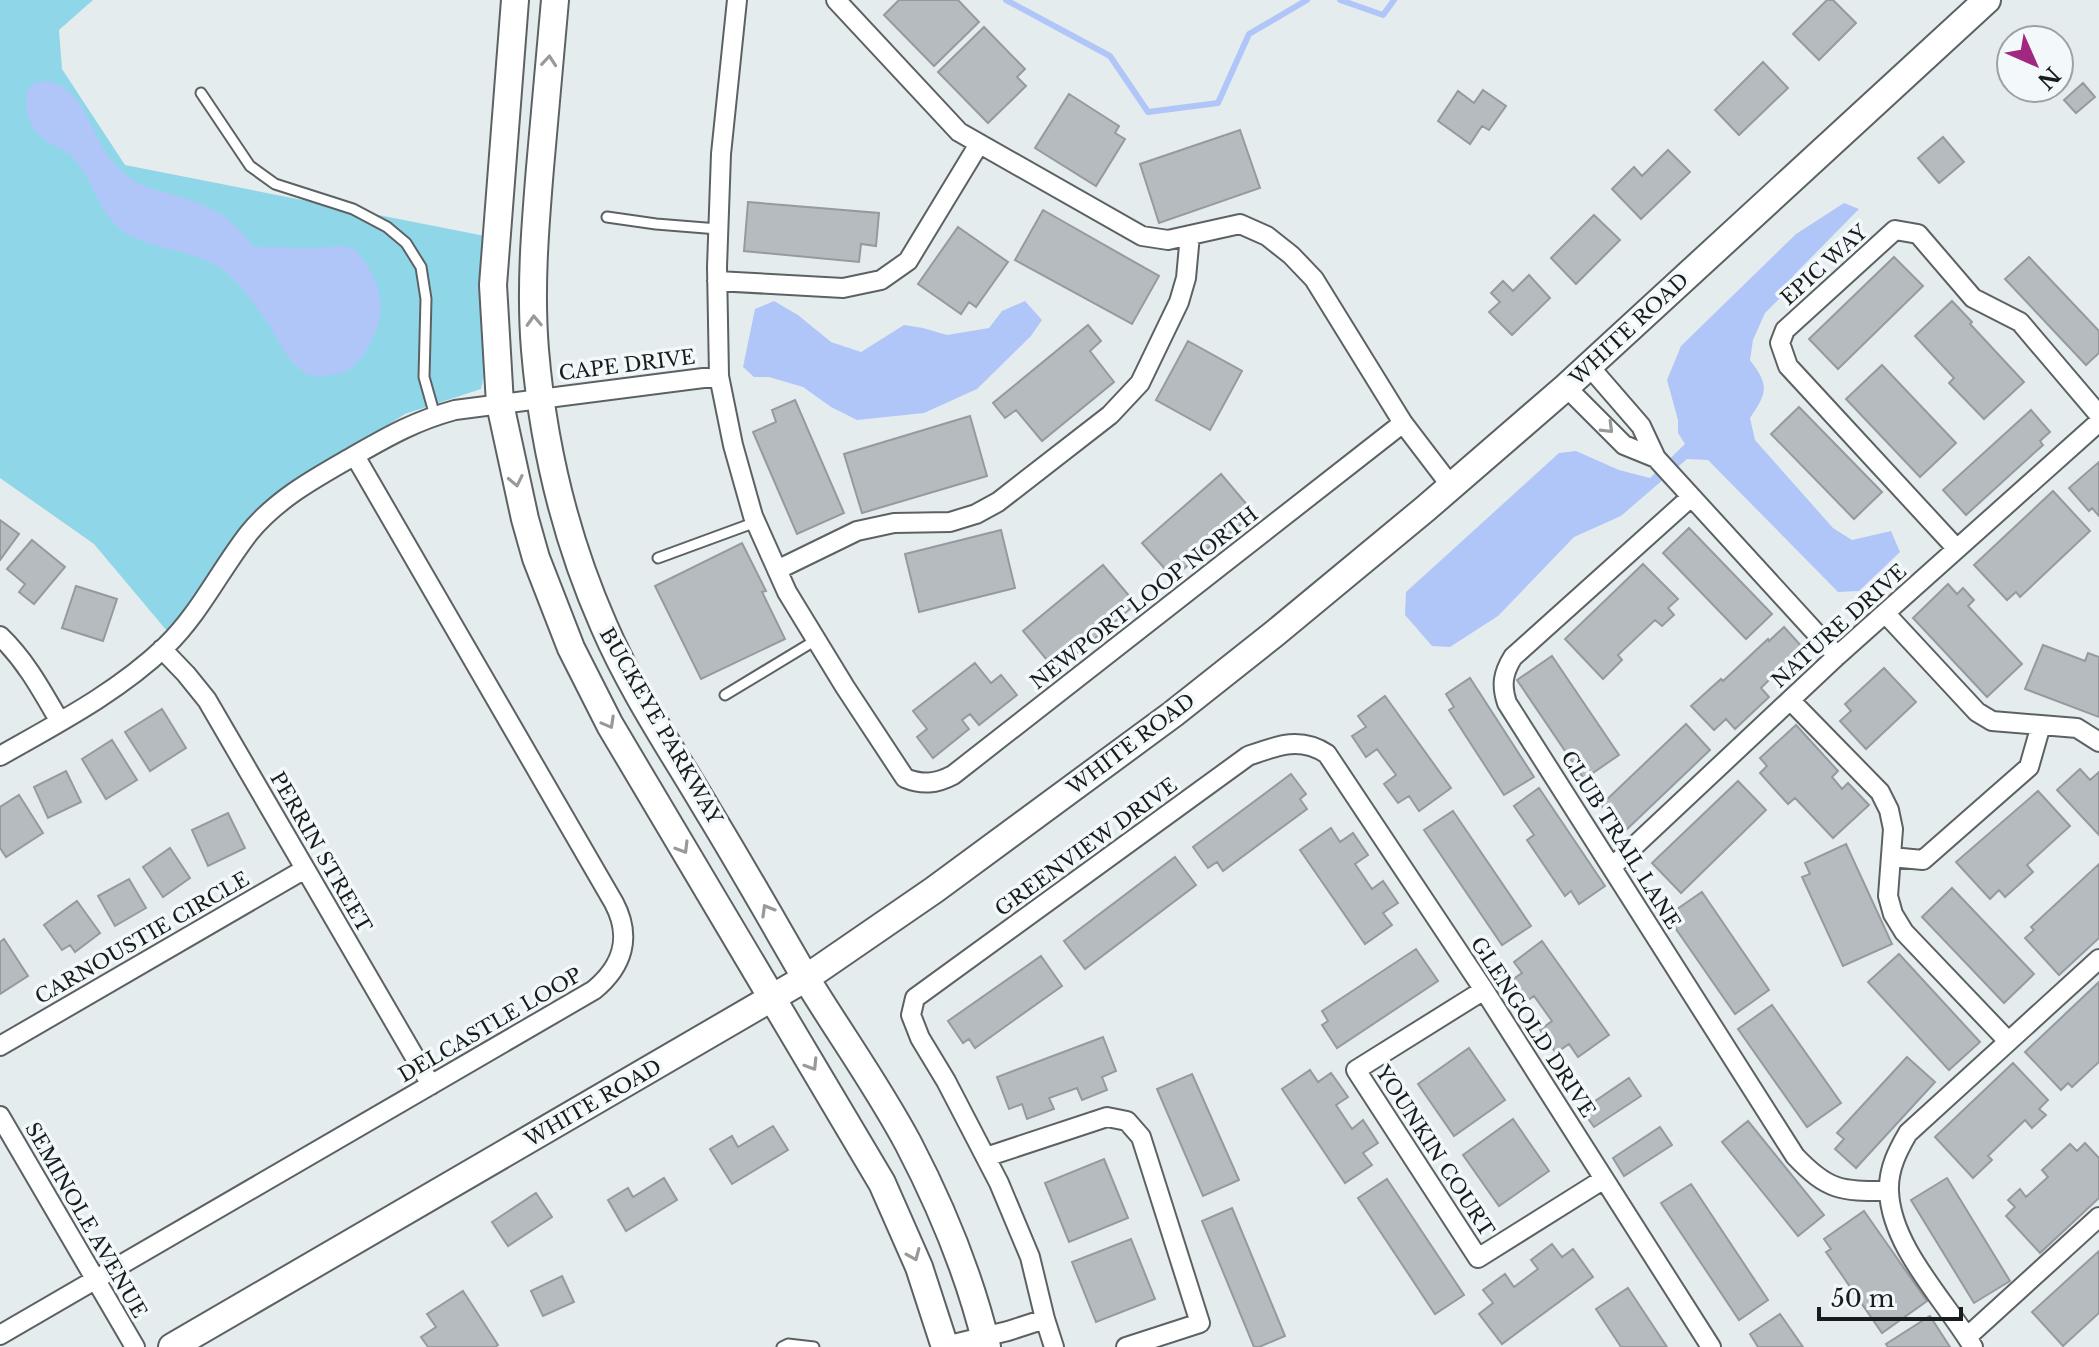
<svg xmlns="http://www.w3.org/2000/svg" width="2099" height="1347" viewBox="0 0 2099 1347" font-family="'Libre Baskerville',serif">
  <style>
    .green { fill: #90d6e9 }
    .water { fill: #b1c6f8 }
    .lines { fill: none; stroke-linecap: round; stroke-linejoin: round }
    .stream { stroke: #b1c6f8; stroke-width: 6 }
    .building { fill: #b6bbbf; stroke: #959a9e; stroke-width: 2 }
    .lane-casing { stroke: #5c6264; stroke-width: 13 }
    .street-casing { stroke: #5c6264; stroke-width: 22 }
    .secondary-casing { stroke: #5c6264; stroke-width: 30 }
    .lane { stroke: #fff; stroke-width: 9 }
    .street { stroke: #fff; stroke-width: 18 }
    .secondary { stroke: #fff; stroke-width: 26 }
    .oneway { stroke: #989999 }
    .labels { text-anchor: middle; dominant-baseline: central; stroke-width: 7; stroke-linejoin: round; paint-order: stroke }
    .street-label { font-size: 20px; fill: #191c1c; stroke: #f3f9fb }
  </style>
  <rect width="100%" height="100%" fill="#e5ecee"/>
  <path class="green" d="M0 0H93L59 30 62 69 125 165 485 236 487 361 481 389 405 414 260 507 208 582 167 631 94 544 0 478Z"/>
  <path class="water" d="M35 82C40 82 49 81 54 83 82 92 90 128 104 150 110 160 119 170 129 177 143 188 158 190 174 195 210 206 232 215 253 247L316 248 339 246 354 248C369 266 380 284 381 308 381 325 364 362 348 370 344 373 336 374 331 375 324 376 313 378 307 374 288 364 279 339 267 322 256 306 243 288 229 275 203 251 164 252 133 237 100 221 97 187 76 161 64 146 44 145 33 128 27 118 26 105 26 93Z
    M1844 203 1859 209 1794 275 1781 297 1765 313 1753 340 1750 360C1769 385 1768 392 1750 418L1755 440 1833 528 1852 540 1891 531 1900 552 1859 591 1838 592 1708 460 1687 459 1621 516 1574 537 1498 616 1450 647 1432 646 1405 615 1406 592 1559 453 1576 451 1619 470 1650 478 1685 444 1678 433V420L1667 380 1681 346 1796 234Z
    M774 301 798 315 831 342 861 352 904 325 923 328 947 335 989 328 1002 311 1025 301 1042 320 1031 336 977 389 924 413 857 420 831 407 803 387 769 377H754L743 367 755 309Z"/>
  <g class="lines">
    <path class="stream" d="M1006 0 1110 56 1148 112 1218 103 1249 34 1307 0
      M1340 0 1383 15 1394 0"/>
  </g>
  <path class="building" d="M899 0H958L979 22 934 66 884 15Z
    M1827 0H1833L1856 23 1819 60 1793 34Z
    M984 27 1025 69 1017 77 1026 86 988 123 938 72Z
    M1763 62 1788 88 1739 135 1715 110Z
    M2083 83 2095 97 2076 113 2064 100Z
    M1483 90 1506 106 1489 130 1482 126 1470 144 1438 121 1458 91 1474 103Z
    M1069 94 1119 126 1115 133 1125 139 1096 186 1035 148Z
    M1240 130 1260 188 1159 223 1140 164Z
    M1943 137 1964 162 1939 183 1918 158Z
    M1668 150 1690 172 1641 219 1612 189 1634 167 1642 176Z
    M748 202 879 213 876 246 861 244 859 262 744 251Z
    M1043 210 1159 276 1132 324 1015 260Z
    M1594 215 1620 240 1576 284 1551 258Z
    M958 227 1008 262 976 307 969 302 961 314 918 284Z
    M1894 257 1923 286 1838 369 1809 339Z
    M2029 257 2099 331V353L2086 365 2005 279Z
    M1529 275 1550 298 1512 335 1489 312 1500 302 1491 293 1503 281 1513 291Z
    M1952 301 1972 322 1970 324 2024 382 1984 419 1949 383 1954 378 1915 336Z
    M1088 325 1101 341 1090 351 1114 382 1042 441 1016 410 1005 418 993 403Z
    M1188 341 1242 371 1210 430 1156 400Z
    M1882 365 1956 443 1920 477 1846 399Z
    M795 400 844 513 797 534 753 432 776 422 772 410Z
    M1799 407 1882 492 1854 519 1771 434Z
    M2031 410 2050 432 2040 441 2043 445 1966 515 1943 490Z
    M970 416 987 476 862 513 844 454Z
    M2099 462V516L2092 508 2089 511 2069 488Z
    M1221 474 1254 513 1217 545 1215 542 1173 578 1142 543Z
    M2053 491 2090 531 2020 597 2016 592 2007 600 1974 565Z
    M0 520 19 534 0 560Z
    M1689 528 1772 614 1746 639 1663 553Z
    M1001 530 1015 588 919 612 905 554Z
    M32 540 65 567 34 604 19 592 25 584 7 569Z
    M742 543 766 591 762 592 785 639 701 679 655 586Z
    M1643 564 1678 599 1668 608 1674 615 1662 626 1655 620 1618 655 1622 660 1603 679 1565 639Z
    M1103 565 1136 604 1056 671 1023 631Z
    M1948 584 1957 594 1963 588 1974 600 1968 606 2022 664 1987 697 1913 618Z
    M76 586 117 599 103 641 62 628Z
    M1784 627 1803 648 1793 658 1801 667 1780 686 1772 677 1761 688 1769 697 1735 729 1726 719 1714 730 1691 706 1721 679 1723 681 1768 639 1769 641Z
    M2043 645 2085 661 2088 653 2099 657V717L2025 689Z
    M1552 656 1619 755 1584 779 1517 680Z
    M975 663 991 683 1001 675 1017 695 979 725 970 714 962 720 969 729 933 758 917 737 927 729 913 711Z
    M1884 668 1916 702 1866 749 1840 721 1851 711 1845 704Z
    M1470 678 1534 777 1504 795 1449 710 1454 707 1446 694Z
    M1385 696 1451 788 1419 811 1409 796 1398 803 1384 784 1396 775 1377 749 1366 757 1352 736 1366 727 1358 716Z
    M162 709 186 748 150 771 125 732Z
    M1686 724 1710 750 1625 831 1601 805Z
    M1796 725 1838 771 1832 777 1842 789 1848 783 1869 805 1833 838 1795 798 1788 804 1760 773 1767 766 1760 758Z
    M112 740 137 780 106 799 82 759Z
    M2080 769 2090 780 2099 772V835L2057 790Z
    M66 771 81 802 48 818 34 787Z
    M1291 774 1306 794 1300 799 1307 809 1223 871 1217 862 1208 868 1193 847Z
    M1738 781 1766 810 1681 893 1652 863Z
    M1539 788 1605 886 1579 904 1571 891 1565 896 1527 840 1534 835 1514 806Z
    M2038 791 2070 826 2027 865 2033 872 2005 897 1999 890 1990 899 1956 862Z
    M19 795 43 833 6 857 0 848V807Z
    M1453 811 1531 926 1502 945 1424 830Z
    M228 813 245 848 208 866 192 830Z
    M1331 828 1340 842 1353 833 1368 855 1355 864 1372 889 1383 881 1398 903 1383 913 1392 925 1365 944 1300 850Z
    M1846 844 1892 944 1843 966 1802 877 1810 874 1805 863Z
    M170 848 190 878 163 897 143 867Z
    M1175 857 1196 885 1085 969 1064 941Z
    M2099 864V938L2059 975 2025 938 2034 930 2031 927Z
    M129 879 146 908 115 926 98 896Z
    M1952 888 2034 974 2004 1003 1922 917Z
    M1702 892 1769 990 1735 1014 1667 916Z
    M77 901 100 933 75 952 70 945 62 950 44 925Z
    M4 939 28 976 0 994V942Z
    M1542 941 1609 1035 1578 1057 1569 1044 1556 1053 1540 1030 1552 1021 1534 996 1524 1003 1509 982 1522 973 1514 962Z
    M1416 949 1438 981 1337 1048 1322 1025 1328 1021 1322 1011Z
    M1899 954 1980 1042 1949 1070 1868 982Z
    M1041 956 1062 986 975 1048 969 1039 963 1043 948 1021Z
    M2099 982V1062L2072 1087 2068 1083 2061 1090 2025 1052Z
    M1772 1005 1841 1103 1807 1127 1738 1029Z
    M1103 1037 1116 1071 1102 1077 1107 1090 1082 1100 1077 1088 1049 1098 1054 1109 1027 1119 1022 1104 1009 1109 997 1077Z
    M1469 1048 1505 1100 1454 1136 1418 1084Z
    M1907 1057 1935 1082 1856 1168 1835 1149 1844 1139 1837 1133Z
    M2013 1063 2048 1100 2039 1109 2046 1115 2032 1128 2025 1120 1988 1156 1992 1160 1973 1178 1935 1137Z
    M1310 1070 1318 1082 1331 1073 1348 1097 1336 1105 1352 1129 1363 1120 1378 1143 1363 1153 1372 1165 1345 1183 1282 1089Z
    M1192 1074 1239 1180 1203 1196 1157 1089Z
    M1629 1078 1641 1096 1594 1127 1582 1110Z
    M1513 1119 1549 1171 1499 1206 1463 1155Z
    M1748 1121 1824 1215 1798 1236 1722 1142Z
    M773 1126 788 1150 732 1184 710 1149 732 1136 738 1147Z
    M1660 1127 1672 1145 1624 1176 1613 1158Z
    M2085 1143 2099 1158V1198L2040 1253 2006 1216 2015 1207 2008 1200 2020 1189 2026 1197 2048 1177 2042 1170 2070 1144 2077 1151Z
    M1104 1159 1128 1218 1069 1242 1045 1183Z
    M664 1178 677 1200 626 1231 608 1200 628 1188 633 1197Z
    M1947 1178 2010 1281 1974 1303 1911 1200Z
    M1387 1179 1464 1295 1435 1314 1358 1198Z
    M1691 1184 1768 1300 1739 1320 1661 1203Z
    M536 1193 552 1217 508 1246 492 1222Z
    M1232 1208 1285 1336 1259 1347H1254L1202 1221Z
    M1864 1211 1927 1301 1882 1333 1826 1252 1831 1249 1824 1239Z
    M1131 1239 1155 1299 1096 1322 1072 1262Z
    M1552 1244 1562 1257 1573 1249 1593 1277 1502 1344 1479 1314 1493 1303 1483 1290 1505 1274 1514 1287 1538 1269 1531 1260Z
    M2099 1251V1313L2063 1346 2032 1312Z
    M562 1276 574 1302 543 1316 531 1291Z
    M1628 1288 1667 1347H1621L1596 1309Z
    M463 1291 498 1345 495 1347H428L421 1337 436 1327 427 1314Z
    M1780 1314 1803 1347H1758L1750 1334Z
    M1930 1316 1950 1347H1888L1886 1344Z"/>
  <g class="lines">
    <defs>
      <path id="lane" d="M201 93 250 166 275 184 353 209 387 227 406 243 421 267 426 299 424 377 435 416
        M607 217 656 224 718 229
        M658 558 756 522
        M725 695 816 640
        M782 1347 788 1344 814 1347"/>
      <path id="street" d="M737 0 721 154 717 267 719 376 733 445 753 516 787 592 845 687 905 778C922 785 936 784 953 775L1403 423
        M836 0 959 132 1142 236 1168 240 1240 224 1267 236 1291 255 1314 279 1403 423 1451 486
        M717 281 843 288 881 280 908 261 979 144
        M1589 366 1641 426 1656 458 1837 656
        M1566 387 1624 445 1656 458
        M1691 497 1513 657C1503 673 1501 685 1507 703L1795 1156C1829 1192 1842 1191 1889 1191
        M1957 549 1788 366 1780 343 1785 330 1895 230 1918 234 1973 298 2020 322 2099 415
        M777 570 857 531 894 523 950 522 976 514 998 502 1110 415 1140 383 1179 302 1186 278 1190 235
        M1885 613 1977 712 1992 721 2077 728 2099 742
        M0 636C26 661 42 691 60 722
        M162 649 186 674 207 700 431 1085
        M1790 700 1880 792 1889 810 1893 829 1888 896 1893 914 1904 932 2008 1041
        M0 756C58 723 118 692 166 646 200 613 220 570 249 533 275 501 310 481 345 461 384 439 411 422 455 410L719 376
        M1891 857 1923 860 2029 767 2041 725
        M1612 867 1837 656 2099 422
        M1484 990 1356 1070 1478 1258 1604 1179
        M0 1046 305 869
        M0 1116 135 1347
        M986 1157 1107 1117 1127 1121 1141 1137 1200 1323 1126 1347
        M0 1335 594 990C623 966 632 937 614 903L355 456
        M1967 1337 2099 1217
        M945 1346 1008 1331 1045 1319
        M1054 1347 1045 1319 1030 1257 999 1183 946 1081 920 1038 911 1015 915 998 1248 756C1276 746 1300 736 1327 754L1484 990 1711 1347
        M1973 1347C1945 1300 1891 1247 1889 1191 1888 1169 1898 1150 1908 1133L2099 959"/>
      <path id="secondary" d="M515 0 493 285 500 404 525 519 536 558 571 648 610 725 882 1183 919 1267 945 1347
        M555 0C550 56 545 112 540 168 535 228 530 290 535 350 543 444 566 540 604 626 632 691 672 750 708 811 741 865 772 920 804 975 838 1031 877 1085 908 1143 942 1208 970 1276 987 1347
        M172 1347 806 978 934 890 1173 714 1274 634 1425 509 1566 387 1987 0"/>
    </defs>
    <use href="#lane" class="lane-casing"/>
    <use href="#street" class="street-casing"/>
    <use href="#secondary" class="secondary-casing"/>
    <use href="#lane" class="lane"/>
    <use href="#street" class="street"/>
    <use href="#secondary" class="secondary"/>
  </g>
  <defs><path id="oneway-chevron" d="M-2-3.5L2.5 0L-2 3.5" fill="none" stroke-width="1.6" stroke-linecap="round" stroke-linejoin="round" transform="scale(2)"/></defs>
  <g class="oneway">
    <use href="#oneway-chevron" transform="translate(549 61) rotate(-85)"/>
    <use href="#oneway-chevron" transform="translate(534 321) rotate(-92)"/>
    <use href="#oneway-chevron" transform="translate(1608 428) rotate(45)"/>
    <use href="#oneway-chevron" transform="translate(516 481) rotate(78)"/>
    <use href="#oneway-chevron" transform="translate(609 723) rotate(61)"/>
    <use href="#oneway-chevron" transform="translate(683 848) rotate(59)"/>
    <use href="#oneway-chevron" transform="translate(767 910) rotate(-120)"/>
    <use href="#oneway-chevron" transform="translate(812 1065) rotate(58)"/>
    <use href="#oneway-chevron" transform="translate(914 1255) rotate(67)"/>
  </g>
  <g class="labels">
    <g class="street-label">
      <text transform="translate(1824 265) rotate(-42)">EPIC WAY</text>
      <text transform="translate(1629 329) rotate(-43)">WHITE ROAD</text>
      <text transform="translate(627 365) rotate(-7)">CAPE DRIVE</text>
      <text transform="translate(1144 598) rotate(-38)">NEWPORT LOOP NORTH</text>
      <text transform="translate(1839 626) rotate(-42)">NATURE DRIVE</text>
      <text transform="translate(661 726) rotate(60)">BUCKEYE PARKWAY</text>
      <text transform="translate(1131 744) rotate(-37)">WHITE ROAD</text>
      <text transform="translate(1621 840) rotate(58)">CLUB TRAIL LANE</text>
      <text transform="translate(1086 847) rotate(-36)">GREENVIEW DRIVE</text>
      <text transform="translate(321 852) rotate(60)">PERRIN STREET</text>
      <text transform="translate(142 938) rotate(-30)">CARNOUSTIE CIRCLE</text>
      <text transform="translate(490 1025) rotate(-30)">DELCASTLE LOOP</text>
      <text transform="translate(1533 1027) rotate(57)">GLENGOLD DRIVE</text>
      <text transform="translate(593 1103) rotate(-30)">WHITE ROAD</text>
      <text transform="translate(1435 1151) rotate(57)">YOUNKIN COURT</text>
      <text transform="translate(86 1220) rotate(60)">SEMINOLE AVENUE</text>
    </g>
  </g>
  <g transform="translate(2035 64) rotate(135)"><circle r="38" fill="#f3f9fb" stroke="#9ca1a2" stroke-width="2"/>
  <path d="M0-6L14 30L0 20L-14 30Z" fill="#a02881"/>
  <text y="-12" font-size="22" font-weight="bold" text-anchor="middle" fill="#191c1c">N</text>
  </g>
  <path d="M1819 1307v12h142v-12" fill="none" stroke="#191c1c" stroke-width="4"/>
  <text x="1831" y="1307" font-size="24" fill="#191c1c" stroke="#f3f9fb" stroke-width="6" paint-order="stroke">50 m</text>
</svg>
